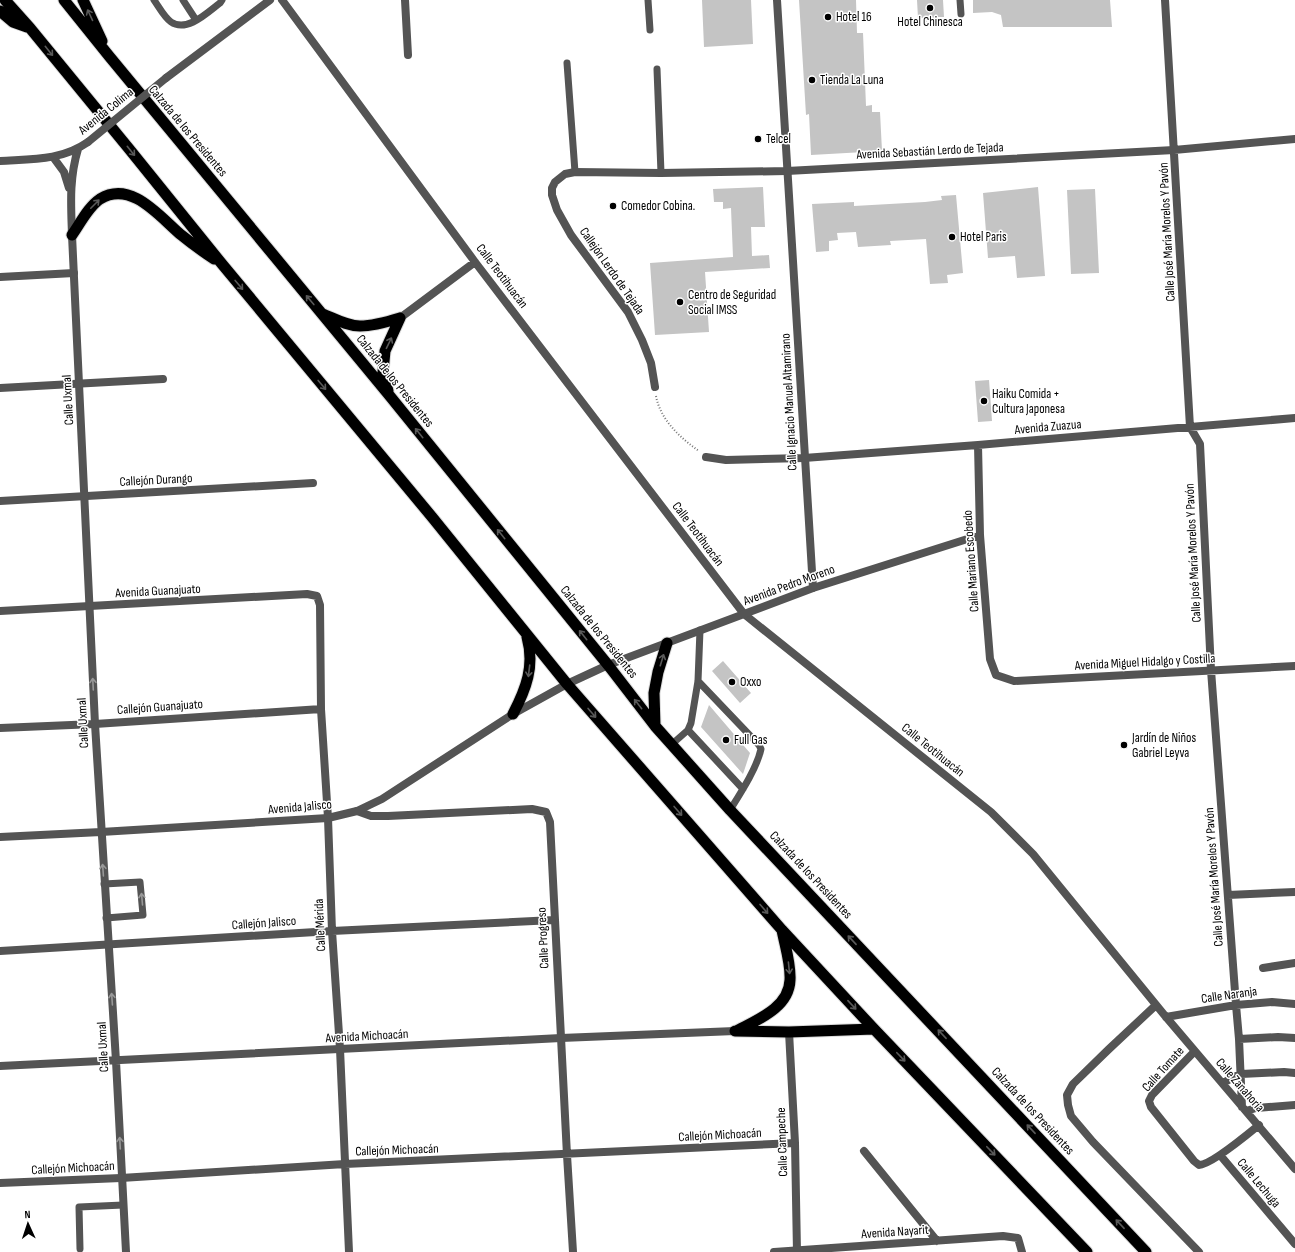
<svg xmlns="http://www.w3.org/2000/svg" width="1295" height="1252" viewBox="0 0 1295 1252" font-family="'Sofia Sans Condensed',sans-serif">
  <style>
    .building { fill: #c4c4c4 }
    .lines { fill: none; stroke-linecap: round; stroke-linejoin: round }
    .trunk-casing { stroke: #dbdbdb; stroke-width: 13 }
    .path { stroke: #767676; stroke-width: 2; stroke-dasharray: 1 2; stroke-linecap: butt }
    .service { stroke: #545454; stroke-width: 7 }
    .minor { stroke: #545454; stroke-width: 8 }
    .tertiary { stroke: #545454; stroke-width: 8 }
    .trunk { stroke: #000; stroke-width: 11 }
    .tertiary-bridge { stroke: #545454; stroke-width: 8 }
    .oneway { stroke: #595959 }
    .oneway2 { stroke: #989898 }
    .poi-dot { fill: #000; stroke: #fff; stroke-width: 1.5 }
    .labels { text-anchor: middle; dominant-baseline: central; stroke-width: 3; stroke-linejoin: round; paint-order: stroke }
    .poi-label { font-size: 13px; fill: #000; stroke: #fff; text-anchor: start }
    .street-label { font-size: 13px; fill: #000; stroke: #fff }
  </style>
  <rect width="100%" height="100%" fill="#fff"/>
  <path class="building" d="M702 0H751L753 44 704 47Z
    M799 0H856L857 33H863L866 106 872 105V112H880L882 151 811 155 809 114 806 115Z
    M917 0H943L944 17H937V21L925 22V18H918Z
    M973 0H1110L1112 27H1003L1001 15 992 12 973 13Z
    M763 187 765 227H751L752 256 769 255 770 268 705 272 709 332 655 335 650 263 733 257 731 208 723 209V202H714L713 189Z
    M1038 187 1045 276 1017 278 1015 256 988 258 983 193Z
    M1095 189 1099 273 1071 274 1067 190Z
    M956 195 963 273 947 275 948 283 930 284 926 239 890 241 891 245 858 247 856 232 837 233 838 240 829 241V251L816 252 812 204 854 202V206L925 202 942 200 941 196Z
    M989 380 992 421 978 422 975 381Z
    M723 661 751 693 740 703 712 671Z
    M709 705 750 753 743 774 701 727Z"/>
  <g class="lines">
    <defs>
      <path id="trunk" d="M5 0 30 28 130 150 222 264 432 517 567 684 782 930 874 1029 1087 1252
        M64 0 109 56 389 395 608 665 655 726 730 810 1146 1252
        M83 0 102 41
        M0 11 13 22 27 27
        M72 235C80 224 88 207 100 199 131 180 159 216 180 234 191 243 202 251 214 259
        M323 314C335 319 347 326 360 326 373 326 387 322 400 318
        M388 391 383 372 385 351 400 318
        M513 714C526 689 535 666 527 637
        M655 726 654 693 658 672 667 643
        M735 1031 789 1032 874 1029
        M736 1031C757 1020 789 1008 790 980 791 964 785 946 782 930"/>
    </defs>
    <use href="#trunk" class="trunk-casing"/>
    <path class="path" d="M656 396C660 419 680 438 699 451"/>
    <path class="service" d="M154 0C159 7 164 17 171 22 187 33 208 12 220 3L222 0
      M183 0 196 20
      M648 0 650 30
      M960 0 961 14
      M567 63 575 172
      M657 69 661 173
      M698 681 759 745 761 749C757 768 740 794 730 810
      M688 730 743 789
      M671 745 688 730 691 723 698 681 700 630
      M104 884 140 882 143 915 106 918
      M80 1249 79 1207 123 1205"/>
    <path class="minor" d="M282 0 475 262 744 614 991 812 1033 854 1166 1017 1295 1169
      M405 0 408 55
      M1165 0 1190 427 1200 444 1211 670 1236 1005 1239 1039 1242 1107
      M0 277 74 273
      M400 318 475 262
      M655 387 651 363 642 340 628 312 571 235 557 210 552 195V188L555 182 565 174 575 172 661 173 787 171 1174 150 1295 139
      M0 388 163 379
      M978 445 980 535 990 659 996 675 1014 681 1295 666
      M706 457 726 460 804 458 978 445 1295 418
      M0 501 313 483
      M813 588 980 535
      M0 611 307 594 317 596 320 605 321 709 328 818 332 931 340 1049 349 1252
      M0 728 95 724 321 709
      M357 811 371 816H388L532 809 546 812 550 822 567 1155 573 1252
      M1228 895 1295 892
      M0 951 332 931 554 920
      M1263 968 1295 963
      M1156 1005 1109 1049 1073 1084 1067 1095 1068 1105 1071 1116 1093 1142 1199 1252
      M1166 1017 1236 1005 1272 1002 1295 1004
      M789 1032 795 1143 797 1252
      M1239 1039 1278 1037 1295 1038
      M1195 1051 1152 1095 1149 1101 1151 1107 1194 1161 1199 1165C1211 1165 1248 1134 1259 1125
      M1223 1083 1232 1078 1241 1074 1284 1072 1295 1073
      M1246 1111 1256 1108 1295 1105
      M864 1151 937 1241
      M1220 1155 1295 1244
      M0 1183 121 1178 345 1164 795 1143
      M774 1252 1003 1236 1018 1238 1022 1252"/>
    <path class="tertiary" d="M166 78 270 0
      M78 149C69 179 71 205 72 235L95 724 116 1061 126 1252
      M53 157 64 172 69 188
      M0 161C31 159 61 161 88 142
      M0 837 101 832 328 818 357 811 382 799 513 714 567 684 608 665 813 588 777 0
      M0 1066 561 1038 735 1031"/>
    <use href="#trunk" class="trunk"/>
    <path class="tertiary-bridge" d="M88 142 166 78"/>
  </g>
  <defs><path id="oneway-shaft" d="M-6 0H5M1.5-3L5.5 0L1.5 3" fill="none" stroke-width="1.6" stroke-linecap="round" stroke-linejoin="round"/></defs>
  <g class="oneway">
    <use href="#oneway-shaft" transform="translate(90 15) rotate(-115)"/>
    <use href="#oneway-shaft" transform="translate(49 51) rotate(51)"/>
    <use href="#oneway-shaft" transform="translate(131 151) rotate(51)"/>
    <use href="#oneway-shaft" transform="translate(95 204) rotate(-45)"/>
    <use href="#oneway-shaft" transform="translate(239 285) rotate(50)"/>
    <use href="#oneway-shaft" transform="translate(310 300) rotate(-130)"/>
    <use href="#oneway-shaft" transform="translate(389 343) rotate(-64)"/>
    <use href="#oneway-shaft" transform="translate(322 385) rotate(50)"/>
    <use href="#oneway-shaft" transform="translate(419 433) rotate(-129)"/>
    <use href="#oneway-shaft" transform="translate(501 534) rotate(-129)"/>
    <use href="#oneway-shaft" transform="translate(583 635) rotate(-129)"/>
    <use href="#oneway-shaft" transform="translate(662 660) rotate(-73)"/>
    <use href="#oneway-shaft" transform="translate(529 671) rotate(97)"/>
    <use href="#oneway-shaft" transform="translate(638 704) rotate(-128)"/>
    <use href="#oneway-shaft" transform="translate(592 713) rotate(49)"/>
    <use href="#oneway-shaft" transform="translate(678 811) rotate(49)"/>
    <use href="#oneway-shaft" transform="translate(764 909) rotate(49)"/>
    <use href="#oneway-shaft" transform="translate(852 940) rotate(-133)"/>
    <use href="#oneway-shaft" transform="translate(789 968) rotate(84)"/>
    <use href="#oneway-shaft" transform="translate(852 1005) rotate(47)"/>
    <use href="#oneway-shaft" transform="translate(942 1034) rotate(-133)"/>
    <use href="#oneway-shaft" transform="translate(901 1057) rotate(46)"/>
    <use href="#oneway-shaft" transform="translate(1031 1129) rotate(-133)"/>
    <use href="#oneway-shaft" transform="translate(991 1151) rotate(46)"/>
    <use href="#oneway-shaft" transform="translate(1120 1224) rotate(-133)"/>
  </g>
  <g class="oneway2">
    <use href="#oneway-shaft" transform="translate(93 684) rotate(-93)"/>
    <use href="#oneway-shaft" transform="translate(103 870) rotate(-94)"/>
    <use href="#oneway-shaft" transform="translate(142 899) rotate(-95)"/>
    <use href="#oneway-shaft" transform="translate(112 999) rotate(-94)"/>
    <use href="#oneway-shaft" transform="translate(120 1143) rotate(-93)"/>
  </g>
  <g class="poi-dot">
    <circle cx="930" cy="8" r="4"/>
    <circle cx="828" cy="17" r="4"/>
    <circle cx="812" cy="80" r="4"/>
    <circle cx="758" cy="139" r="4"/>
    <circle cx="613" cy="206" r="4"/>
    <circle cx="952" cy="237" r="4"/>
    <circle cx="680" cy="302" r="4"/>
    <circle cx="984" cy="401" r="4"/>
    <circle cx="732" cy="682" r="4"/>
    <circle cx="726" cy="740" r="4"/>
    <circle cx="1124" cy="745" r="4"/>
  </g>
  <g class="labels">
    <g class="poi-label">
      <text x="836" y="17">Hotel 16</text>
      <text x="930" y="22" text-anchor="middle">Hotel Chinesca</text>
      <text x="820" y="80">Tienda La Luna</text>
      <text x="766" y="139">Telcel</text>
      <text x="621" y="206">Comedor Cobina.</text>
      <text x="960" y="237">Hotel Paris</text>
      <text x="688" y="295">Centro de Seguridad<tspan x="688" dy="15">Social IMSS</tspan></text>
      <text x="992" y="394">Haiku Comida +<tspan x="992" dy="15">Cultura Japonesa</tspan></text>
      <text x="740" y="682">Oxxo</text>
      <text x="1132" y="738">Jardín de Niños<tspan x="1132" dy="15">Gabriel Leyva</tspan></text>
      <text x="734" y="740">Full Gas</text>
    </g>
    <g class="street-label">
      <text transform="translate(106 111) rotate(-39)">Avenida Colima</text>
      <text transform="translate(188 131) rotate(50)">Calzada de los Presidentes</text>
      <text transform="translate(930 151) rotate(-3)">Avenida Sebastián Lerdo de Tejada</text>
      <text transform="translate(1167 232) rotate(-93)">Calle José María Morelos Y Pavón</text>
      <text transform="translate(612 271) rotate(55)">Callejón Lerdo de Tejada</text>
      <text transform="translate(502 276) rotate(53)">Calle Teotihuacán</text>
      <text transform="translate(395 381) rotate(51)">Calzada de los Presidentes</text>
      <text transform="translate(68 400) rotate(-93)">Calle Uxmal</text>
      <text transform="translate(789 402) rotate(-93)">Calle Ignacio Manuel Altamirano</text>
      <text transform="translate(1048 427) rotate(-5)">Avenida Zuazua</text>
      <text transform="translate(156 480) rotate(-3)">Callejón Durango</text>
      <text transform="translate(698 534) rotate(53)">Calle Teotihuacán</text>
      <text transform="translate(1193 553) rotate(-93)">Calle José María Morelos Y Pavón</text>
      <text transform="translate(971 561) rotate(-94)">Calle Mariano Escobedo</text>
      <text transform="translate(789 585) rotate(-20)">Avenida Pedro Moreno</text>
      <text transform="translate(158 591) rotate(-3)">Avenida Guanajuato</text>
      <text transform="translate(599 632) rotate(51)">Calzada de los Presidentes</text>
      <text transform="translate(1145 662) rotate(-3)">Avenida Miguel Hidalgo y Costilla</text>
      <text transform="translate(160 707) rotate(-4)">Callejón Guanajuato</text>
      <text transform="translate(83 723) rotate(-93)">Calle Uxmal</text>
      <text transform="translate(933 750) rotate(39)">Calle Teotihuacán</text>
      <text transform="translate(300 807) rotate(-5)">Avenida Jalisco</text>
      <text transform="translate(811 875) rotate(47)">Calzada de los Presidentes</text>
      <text transform="translate(1214 877) rotate(-94)">Calle José María Morelos Y Pavón</text>
      <text transform="translate(264 923) rotate(-4)">Callejón Jalisco</text>
      <text transform="translate(320 925) rotate(-93)">Calle Mérida</text>
      <text transform="translate(543 938) rotate(-93)">Calle Progreso</text>
      <text transform="translate(1229 995) rotate(-8)">Calle Naranja</text>
      <text transform="translate(367 1036) rotate(-3)">Avenida Michoacán</text>
      <text transform="translate(103 1047) rotate(-93)">Calle Uxmal</text>
      <text transform="translate(1163 1069) rotate(-48)">Calle Tomate</text>
      <text transform="translate(1240 1085) rotate(49)">Calle Zanahoria</text>
      <text transform="translate(1033 1111) rotate(47)">Calzada de los Presidentes</text>
      <text transform="translate(720 1135) rotate(-3)">Callejón Michoacán</text>
      <text transform="translate(782 1142) rotate(-92)">Calle Campeche</text>
      <text transform="translate(397 1150) rotate(-2)">Callejón Michoacán</text>
      <text transform="translate(73 1168) rotate(-3)">Callejón Michoacán</text>
      <text transform="translate(1259 1183) rotate(50)">Calle Lechuga</text>
      <text transform="translate(895 1232) rotate(-4)">Avenida Nayarit</text>
    </g>
  </g>
  <g transform="translate(28 1224) rotate(357)" stroke="#ffffff" stroke-width="3" paint-order="stroke">
  <path d="M0-3L7 15L0 10L-7 15Z" fill="#000000"/>
  <text y="-6" font-size="11" font-weight="bold" text-anchor="middle" fill="#000000">N</text>
  </g>
</svg>
